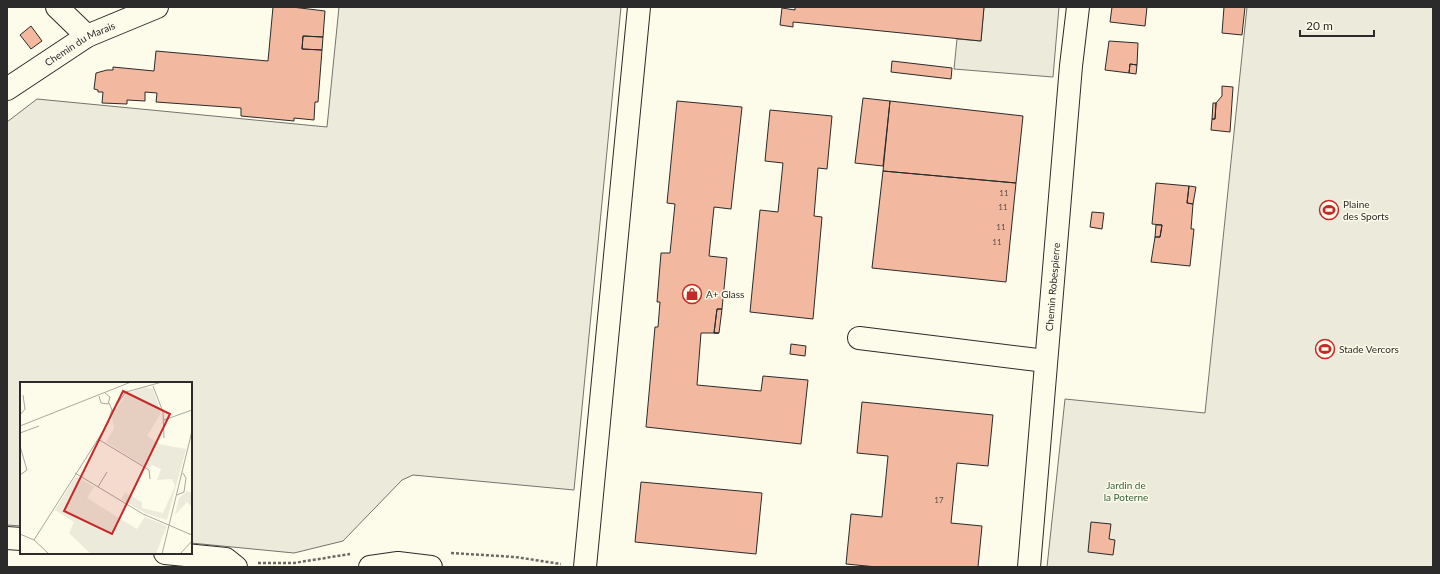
<svg xmlns="http://www.w3.org/2000/svg" width="1440" height="574" viewBox="0 0 1440 574" font-family="Lato,sans-serif">
  <style>
    .green { fill: #ecebdb; stroke: #74746e }
    .building { fill: #f2b8a0; stroke: #2b2b2b }
    .lines { fill: none; stroke-linecap: round; stroke-linejoin: round }
    .minor-casing { stroke: #2b2b2b; stroke-width: 24 }
    .path { stroke: #6a6964; stroke-width: 2.5; stroke-dasharray: 3 2; stroke-linecap: butt }
    .minor { stroke: #fdfbea; stroke-width: 22 }
    .labels { text-anchor: middle; dominant-baseline: central; stroke-width: 3; stroke-linejoin: round; paint-order: stroke }
    .number-label { font-size: 8px; fill: #5d4e48 }
    .street-label { font-size: 10px; fill: #2b2b2b; stroke: #fdfbea }
    .poi-label { font-size: 10px; fill: #2b2b2b; stroke: #fdfbea; text-anchor: start }
    .park-label { font-size: 10px; fill: #34623c; stroke: #fdfbea }
    .inset-road { fill: none; stroke: #a9a89e; stroke-width: 1 }
    .view { fill: #c62828; fill-opacity: 0.15; stroke: #c62828; stroke-width: 2 }
    .inset-edge { fill: none; stroke: #2b2b2b; stroke-width: 2 }
  </style>
  <rect width="100%" height="100%" fill="#fdfbea"/>
  <path class="green" d="M339 7H621L574 490 413 475 402 480 343 541 294 553 191 543V383H21V526L7 525V122L37 99 327 127Z
    M984 7H1059L1053 77 954 69 957 39 981 41Z
    M1247 7H1433V567H1047L1065 399 1205 413Z"/>
  <path class="building" d="M273 7H292L325 11 323 37 303 36 302 49 322 50 318 102H315L314 120 294 118V121L241 116V108L156 102 157 93 145 92V101L127 100V104L102 103 103 92H98V90L94 89 96 73 107 70H113V67L154 71 156 51 268 61Z
    M795 7H984L981 41 793 22V27L780 25 782 8 795 10Z
    M1112 7H1147L1145 26 1110 22Z
    M1224 7H1245L1242 35 1222 33Z
    M31 26 42 41 31 49 20 35Z
    M303 36 323 37 322 50 302 49Z
    M1109 41 1138 43 1137 65 1130 64 1129 73 1105 70Z
    M892 61 952 68 951 79 891 72Z
    M1130 64 1137 65 1136 74 1129 73Z
    M1222 86 1233 87 1230 132 1211 130 1212 119H1215L1216 103 1222 96Z
    M863 98 890 101 883 166 855 163Z
    M677 101 742 107 731 209 714 207 709 256 727 258 722 309H717L714 333H719H701L697 385 761 391 763 376 808 380 801 444 646 427 655 327H658L660 302H657L661 253H670L675 204 667 203Z
    M890 101 1023 116 1016 183 883 171Z
    M1213 103H1216L1215 119H1212Z
    M770 110 832 116 827 169 818 168 814 216 822 217 813 319 750 312 760 210 778 212 783 163 765 161Z
    M883 171 1016 183 1006 282 872 268Z
    M1156 183 1189 186 1187 203 1193 204 1191 229H1194L1190 266 1151 262 1155 237H1160L1162 225 1152 224Z
    M1189 186 1196 187 1193 204 1187 203Z
    M1092 212 1104 213 1102 229 1090 227Z
    M1156 225H1162L1160 237H1155Z
    M717 309H722L719 333H714Z
    M791 344 806 346 805 356 790 354Z
    M862 402 993 415 988 466 957 463 951 523 982 526 978 567H877L846 564 851 514 882 517 888 456 857 453Z
    M641 482 762 493 756 554 635 542Z
    M1091 522 1111 524 1109 539 1115 540 1113 555 1088 552Z"/>
  <g class="lines">
    <defs>
      <g id="minor">
        <path d="M57 7 87 36"/>
        <path id="s1" d="M7 89 87 36 157 7"/>
        <path d="M859 338 1046 361"/>
        <path d="M7 538 21 539"/>
        <path d="M165 553 226 559 236 567"/>
        <path d="M370 567 398 563 431 567"/>
        <path d="M585 567 639 7"/>
        <path id="s2" d="M1029 567 1071 66 1078 7"/>
      </g>
    </defs>
    <use href="#minor" class="minor-casing"/>
    <path class="path" d="M451 553 515 557 561 564
      M258 563H294L350 554"/>
    <use href="#minor" class="minor"/>
  </g>
  <defs>
    <symbol id="stadium-ring" viewBox="-11 -11 22 22"><circle r="9.5" fill="#fdfbea" stroke="#c62828" stroke-width="1.5"/><path d="M0-5a6.5 5 0 1 0 0 10a6.5 5 0 1 0 0-10ZM-3.5-1.8h7v3.6h-7Z" fill="#c62828"/></symbol>
    <symbol id="shop-ring" viewBox="-11 -11 22 22"><circle r="9.5" fill="#fdfbea" stroke="#c62828" stroke-width="1.5"/><path d="M-5-2.5h2.3a2.7 3.5 0 0 1 5.4 0H5L5.5 6h-11ZM-1.5-2.5h3a1.5 2.3 0 0 0-3 0Z" fill="#c62828"/></symbol>
  </defs>
  <g fill-rule="evenodd">
    <use href="#stadium-ring" x="1318" y="199" width="22" height="22"/>
    <use href="#shop-ring" x="681" y="283" width="22" height="22"/>
    <use href="#stadium-ring" x="1314" y="338" width="22" height="22"/>
  </g>
  <g class="labels">
    <g class="number-label">
      <text x="1004" y="193">11</text>
      <text x="1003" y="207">11</text>
      <text x="1001" y="227">11</text>
      <text x="997" y="242">11</text>
      <text x="939" y="500">17</text>
    </g>
    <g class="street-label">
      <text stroke="none"><textPath href="#s1" startOffset="86">Chemin du Marais</textPath></text>
      <text stroke="none"><textPath href="#s2" startOffset="281">Chemin Robespierre</textPath></text>
    </g>
    <g class="poi-label">
      <text x="1343" y="204">Plaine<tspan x="1343" dy="12">des Sports</tspan></text>
      <text x="706" y="294">A+ Glass</text>
      <text x="1339" y="349">Stade Vercors</text>
    </g>
    <g class="park-label">
      <text x="1126" y="485">Jardin de<tspan x="1126" dy="12">la Poterne</tspan></text>
    </g>
  </g>
  <g transform="translate(20 382)">
    <rect width="172" height="172" fill="#fdfbea"/>
    <path d="M125 5 133 7 141 31 127 54 139 62 166 67 147 138 125 131 101 117 106 109 107 112 122 120V126L143 131 155 104 152 97 137 98 141 87 132 83 129 87 86 60 94 47 92 34 107 11ZM56 94 74 105 67 116 117 147 125 135 147 144 136 172H71L49 151 54 140 35 128ZM167 109 172 111V125L167 120 155 133 159 116Z" fill="#ecebdb"/>
    <path class="inset-road" d="M133 4 143 30 144 56M79 14 81 21 88 22 90 15 85 11M91 30 106 10 142 0M0 33 5 27 3 13M144 38 172 28M0 44 111 0M0 51 19 44M78 57 129 88 130 97M0 64 7 88 0 93M55 91 123 132 172 153M78 105 87 90M157 113 164 110 166 96 163 91M0 152 14 158 29 172M14 158 87 43 92 28 89 21M142 172 172 49M160 172 172 159"/>
    <path class="view" d="M103 9 150 32 92 152 44 129Z"/>
    <rect width="172" height="172" class="inset-edge"/>
  </g>
  <rect width="1440" height="574" fill="none" stroke="#2b2b2b" stroke-width="16"/>
  <path d="M1300 30v6h74v-6" fill="none" stroke="#2b2b2b" stroke-width="2"/>
  <text x="1306" y="30" font-size="12" fill="#2b2b2b" stroke="#fdfbea" stroke-width="3" paint-order="stroke">20 m</text>
</svg>
